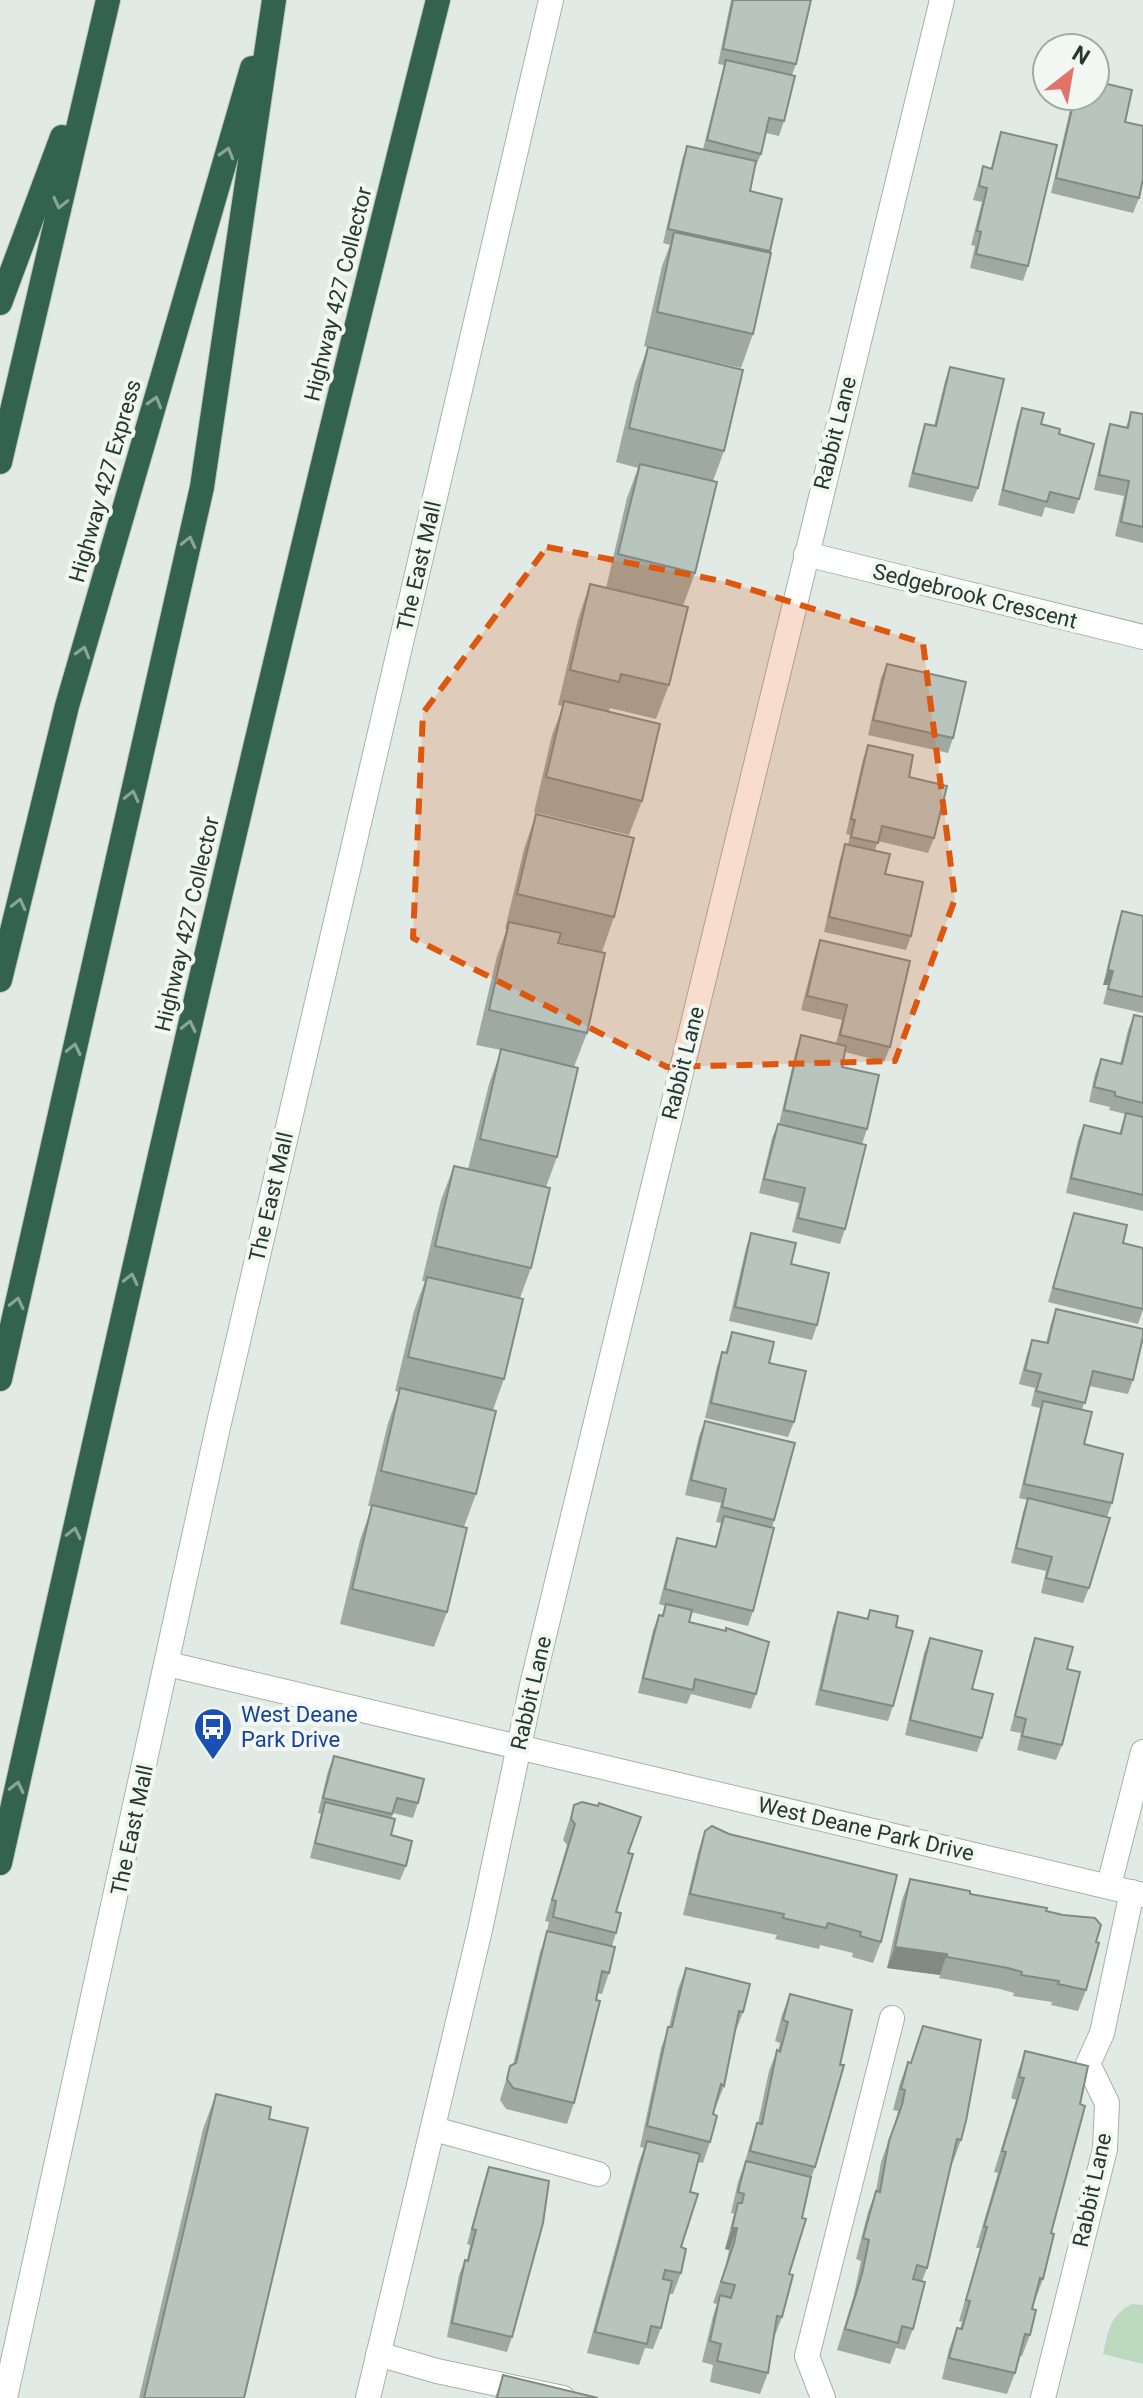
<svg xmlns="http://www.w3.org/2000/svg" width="1143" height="2398" viewBox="0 0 1143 2398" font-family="Roboto,sans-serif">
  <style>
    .green { fill: #bdd9c0 }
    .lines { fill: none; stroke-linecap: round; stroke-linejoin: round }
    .service-casing { stroke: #a5b1ab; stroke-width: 26 }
    .minor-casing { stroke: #a5b1ab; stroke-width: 26 }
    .secondary-casing { stroke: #a2b5ab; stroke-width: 26 }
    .motorway-casing { stroke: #bdc4c1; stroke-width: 26 }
    .service { stroke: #fff; stroke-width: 24 }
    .minor { stroke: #fff; stroke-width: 24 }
    .secondary { stroke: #fff; stroke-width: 24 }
    .motorway { stroke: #336251; stroke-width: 24 }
    .wall { fill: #9ea9a3 }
    .shaded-wall { fill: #818a85 }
    .building { fill: #b8c5be; stroke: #818a85; stroke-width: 2 }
    .oneway { stroke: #89a59a }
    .marked { fill: #de570e; fill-opacity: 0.2; stroke: #de570e; stroke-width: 6; stroke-dasharray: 16 10; stroke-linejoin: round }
    .labels { text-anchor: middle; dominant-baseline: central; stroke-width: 8; stroke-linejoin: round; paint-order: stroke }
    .street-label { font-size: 22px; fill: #243930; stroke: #f2f7f4 }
    .transit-label { font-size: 22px; fill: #164399; stroke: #f2f7f4; text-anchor: start }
  </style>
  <rect width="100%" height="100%" fill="#e2eae5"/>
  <path class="green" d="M1132 2304 1143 2305V2364L1103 2354C1108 2331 1110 2315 1132 2304Z"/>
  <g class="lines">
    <defs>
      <path id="service" d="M434 2129 598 2174
        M378 2354 437 2371 563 2398
        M823 2398 807 2356 892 2018
        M1043 2398 1105 2149 1107 2103 1088 2064 1102 2033 1132 1892"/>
      <path id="minor" d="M806 554 1143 637
        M168 1664 1143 1895
        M1109 1885 1143 1752
        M368 2398 480 1930 532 1685 942 0"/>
      <path id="secondary" d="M5 2398 218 1427 551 0"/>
      <path id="motorway" d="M0 303 62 137
        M0 462 108 0
        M0 980 67 706 252 68
        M0 1379 202 487 274 0
        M0 1863C139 1240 281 618 438 0"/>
    </defs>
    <use href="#service" class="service-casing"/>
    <use href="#minor" class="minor-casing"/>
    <use href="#secondary" class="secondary-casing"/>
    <use href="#motorway" class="motorway-casing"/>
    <use href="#service" class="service"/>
    <use href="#minor" class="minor"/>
    <use href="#secondary" class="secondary"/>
    <use href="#motorway" class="motorway"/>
  </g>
  <path class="wall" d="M731 0H811L796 64 792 75 784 121 779 136 766 133 761 154 755 168 750 191 782 199 753 334 741 368 644 346 662 266 670 245 663 243 682 160 687 146 703 149 724 65 718 64Z
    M1073 96H1095L1125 122 1139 198 1133 213 1051 193Z
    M1001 132 1028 266 1023 281 970 268 975 246 971 245 982 202 973 200 983 166 991 168 996 147Z
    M648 347 724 451 713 481 695 573 683 606 669 685 656 719 610 708 609 711 642 801 629 835 534 812 552 735 563 706 558 705 578 619 590 584 606 588 627 498 638 468 616 462 635 382Z
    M950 367 978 488 972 502 908 487 920 439 925 424 934 426 945 381Z
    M1022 408 1041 424 1059 434 1079 499 1074 514 1045 507 1042 517 998 505 1017 422Z
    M1131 412 1143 414V543L1115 536 1124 496 1094 490 1105 439 1110 424 1126 427Z
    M887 664 953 738 948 753 868 735 881 678Z
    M868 745 909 777 934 838 928 853 878 841 875 850 911 936 906 950 824 932 840 859 845 844 848 845 850 835 846 834 863 759Z
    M536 814 614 917 602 952 559 942 587 1033 574 1067 557 1157 546 1187 531 1268 520 1298 504 1379 493 1410 476 1494 464 1527 447 1612 434 1647 340 1624 360 1540 372 1506H368L388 1423 399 1392 395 1391 414 1311 425 1281H422L441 1200 454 1166 468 1169 489 1084 501 1050 476 1045 497 956 507 929H505L524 849Z
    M1122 911 1143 916V1013L1103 1004 1108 985H1103L1117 926Z
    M820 940 890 1047 884 1062 845 1052 842 1067 867 1129 862 1144 789 1127 845 1229 840 1244 792 1232 799 1203 759 1193 772 1138 778 1124H779L796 1050 801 1035 836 1043 842 1020 801 1010 815 955Z
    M1134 1015 1143 1017V1211L1066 1193 1078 1140 1084 1125 1119 1134 1125 1114 1109 1110 1110 1107 1089 1102 1095 1074 1101 1059 1120 1064 1128 1030Z
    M1074 1213 1123 1243 1143 1248V1310L1138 1324 1048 1302Z
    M751 1233 791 1264 817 1325 812 1340 729 1321 746 1248Z
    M1056 1309 1133 1380 1128 1394 1089 1386 1082 1410 1084 1444 1112 1503 1107 1517 1089 1588 1083 1603 1041 1593 1046 1571 1011 1563 1023 1512 1027 1500 1019 1498 1040 1408 1031 1406 1035 1388 1019 1384 1027 1354 1032 1340 1046 1343 1051 1323Z
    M732 1332 769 1363 794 1422 788 1437 705 1418 717 1366 722 1352 725 1353Z
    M705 1421 774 1520 753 1611 748 1626 691 1612 689 1622 756 1694 751 1709 691 1694 687 1704 638 1693 653 1630 659 1615H662L665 1606 659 1604 672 1553 677 1538 715 1547 721 1523 716 1522 721 1503 685 1495 699 1436Z
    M870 1610 896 1627 893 1706 888 1721 815 1705 833 1626 838 1612 867 1618Z
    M930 1638 972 1689 982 1738 977 1752 905 1735 924 1653Z
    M1035 1638 1067 1669 1062 1745 1056 1760 1017 1750 1021 1733 1010 1731 1030 1653Z
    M334 1756 418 1803 413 1818 393 1813 391 1818V1835L406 1866 400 1880 310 1858 321 1814 318 1813 328 1771Z
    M574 1805 628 1853 616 1912V1933L612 1946 609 1973 602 1994 597 1993 574 2103 567 2124 506 2109 500 2100 510 2066 513 2065 540 1952 546 1936 549 1922 545 1921 567 1845 563 1840Z
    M705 1831 881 1942 873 1963 852 1957 853 1953 820 1945 819 1949 775 1939 777 1935 683 1915 698 1852Z
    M910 1879 1046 1911 1086 1990 1078 2011 1051 2005 1052 2002 1013 1996 1014 1993 1000 1989 939 1978 940 1975 887 1968 902 1900Z
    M686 1968 743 2012 735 2033 724 2086 713 2114 710 2142 703 2163 698 2162 690 2192 681 2247V2273L673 2294H669L661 2328 653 2349 645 2348 639 2365 587 2353 639 2162 644 2148 640 2147 661 2048 669 2027 678 1989Z
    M790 1994 815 2167 811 2178 789 2274 782 2317 774 2338 768 2373 760 2394 710 2382 713 2365 702 2362 713 2316 717 2304 713 2303 726 2264 729 2250 725 2249 734 2214 731 2213 738 2182 744 2165 750 2144 758 2123 769 2071 777 2050 778 2051 780 2043 775 2041 782 2015Z
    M923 2026 961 2140 953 2162 952 2161 927 2268 922 2281 913 2329 905 2350 896 2348 890 2364 837 2350 854 2295 861 2261 856 2259 868 2212 876 2191 881 2162 894 2126 898 2111 893 2110 900 2083 908 2062 910 2063Z
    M1025 2051 1051 2233 1043 2279 1032 2309 1030 2335 1022 2356H1019L1015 2373 1007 2394 942 2379 949 2349 957 2328 960 2329 962 2322 959 2321 980 2248H976L998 2173 994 2172 1016 2100 1011 2098 1018 2072Z
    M216 2094 269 2119 244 2398H139L203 2129Z
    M489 2167 512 2337 507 2352 447 2337 459 2275 465 2260H467L470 2245 467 2244 484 2182Z
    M503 2375 598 2398H495Z"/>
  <path class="shaded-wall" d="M1108 970 1113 971 1108 985H1103Z
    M895 1947 947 1954 940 1975 887 1968Z
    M732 2228H737L729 2250 725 2249Z"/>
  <path class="building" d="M733 0H811L796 64 723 49Z
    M726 60 795 76 784 121 769 118 761 154 707 140Z
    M1095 81 1132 90 1125 122 1143 126V179L1139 198 1056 178 1075 96H1095Z
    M1001 132 1057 145 1028 266 976 254 981 232 977 231 987 188 979 186 983 166 992 169Z
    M687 146 756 161 750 191 782 199 770 251 668 229Z
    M674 232 771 253 753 334 657 312Z
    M648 347 743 370 724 451 629 428Z
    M950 367 1004 379 978 488 913 473 925 424 936 426Z
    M1022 408 1044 413 1041 424 1060 429 1059 434 1094 444 1079 499 1050 492 1047 502 1003 490Z
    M1131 412 1143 414V527L1121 522 1129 481 1099 475 1110 424 1128 428Z
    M640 464 717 482 695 573 618 554Z
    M590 584 688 607 669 685 621 674 619 682 570 670Z
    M887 664 966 682 953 738 873 720Z
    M564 701 660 724 642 801 546 777Z
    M868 745 913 755 909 777 947 786 934 838 882 826 878 843 851 837 855 820 851 819Z
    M536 814 634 838 614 917 517 894Z
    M845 844 890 854 885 874 923 882 911 936 829 917Z
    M1122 911 1143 916V997L1108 989 1113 971 1108 970Z
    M509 922 561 933 558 943 605 953 587 1033 489 1010Z
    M820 940 910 961 890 1047 840 1035 847 1005 807 996Z
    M1134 1015 1143 1017V1103L1115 1096V1092L1094 1087 1101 1059 1122 1064Z
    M801 1035 846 1046 842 1067 879 1075 867 1129 784 1110Z
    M501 1049 578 1068 557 1157 480 1139Z
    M1126 1113 1143 1117V1195L1071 1178 1084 1125 1121 1134Z
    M778 1124 866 1145 845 1229 798 1218 805 1188 764 1179Z
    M454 1166 550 1188 531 1268 435 1246Z
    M1074 1213 1127 1225 1123 1243 1143 1248V1309L1053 1288Z
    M751 1233 796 1243 791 1264 829 1273 817 1325 735 1307Z
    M427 1277 523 1299 504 1379 408 1357Z
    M1056 1309 1143 1329V1337L1133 1380 1093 1371 1085 1403 1036 1391 1041 1374 1025 1370 1032 1340 1048 1343Z
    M732 1332 774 1342 769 1363 806 1371 794 1422 711 1403 722 1352 727 1353Z
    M400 1388 496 1411 476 1494 381 1471Z
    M1043 1401 1092 1412 1084 1444 1123 1454 1112 1503 1024 1484Z
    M705 1421 795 1443 774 1520 722 1507 726 1489 691 1480Z
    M1028 1498 1110 1518 1089 1588 1046 1578 1052 1557 1016 1548Z
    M372 1505 467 1528 447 1612 352 1589Z
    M724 1516 774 1528 753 1611 665 1589 677 1538 716 1547Z
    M666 1604 692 1610 689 1622 726 1631V1628L769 1642 756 1694 695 1679 693 1690 643 1678 659 1615 663 1616Z
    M870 1610 898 1616 896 1627 913 1631 893 1706 821 1690 838 1612 868 1619Z
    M930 1638 982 1651 972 1689 993 1694 982 1738 910 1720Z
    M1035 1638 1073 1647 1067 1669 1080 1672 1062 1745 1022 1736 1026 1719 1015 1716Z
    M334 1756 424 1779 418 1803 397 1798 392 1814 323 1798Z
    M325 1802 395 1819 391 1835 412 1841 406 1866 315 1843Z
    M582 1802 598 1806 599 1803 641 1817 628 1853 633 1854 616 1912 621 1913 616 1933 553 1917 556 1901 552 1900 575 1824 571 1819 574 1805Z
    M712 1826 729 1834 897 1875 881 1942 860 1936 861 1932 828 1923 826 1928 783 1918 784 1914 690 1894 705 1831Z
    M910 1879 970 1891V1894L1047 1908 1046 1911 1063 1915 1095 1918 1101 1925 1096 1942 1099 1943 1086 1990 1058 1984 1059 1981 1021 1975 1022 1972 1008 1968 947 1957V1954L895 1947Z
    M547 1931 615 1947 609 1973 602 1971 596 2000 600 2001 574 2103 513 2088 507 2079 510 2066 516 2063Z
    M686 1968 750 1984 743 2012 739 2011 724 2086 721 2084 713 2114 717 2116 710 2142 647 2126 668 2027H672Z
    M790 1994 852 2010 840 2065H844L815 2167 750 2151 757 2123 762 2124 777 2050 780 2052 788 2022 783 2020Z
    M923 2026 981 2040 966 2121 961 2140 957 2139 927 2268 917 2265 913 2279 925 2282 913 2329 902 2326 898 2343 845 2329 862 2274 869 2240 863 2238 876 2191 880 2192 889 2141 902 2105 905 2090 901 2089 908 2062 911 2063Z
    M1025 2051 1088 2066 1080 2104 1085 2106 1051 2233 1054 2234 1043 2279 1040 2278 1032 2309 1036 2310 1030 2335 1025 2334 1015 2373 949 2358 957 2328 962 2329 970 2301 966 2300 987 2227H984L1006 2152 1002 2151 1024 2078 1019 2077Z
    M216 2094 271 2107 269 2119 308 2128 244 2398H144Z
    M647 2141 700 2154 690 2192 698 2194 681 2247 686 2249 681 2273 665 2270 663 2279 672 2281 661 2328 651 2326 647 2344 595 2332Z
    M746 2161 811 2177 802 2218 806 2219 789 2274 793 2275 782 2317 777 2316 768 2373 717 2361 721 2344 710 2341 720 2295 731 2298 735 2285 721 2282 734 2243 737 2228H732L738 2203H742L744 2194 738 2192Z
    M489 2167 549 2181 543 2223 512 2337 452 2323 465 2260 468 2261 476 2230 472 2229Z
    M503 2375 598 2398H497Z"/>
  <defs><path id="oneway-chevron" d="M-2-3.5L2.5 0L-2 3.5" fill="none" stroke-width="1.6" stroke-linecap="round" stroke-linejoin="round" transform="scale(2)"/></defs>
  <g class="oneway">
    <use href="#oneway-chevron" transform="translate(227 153) rotate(-74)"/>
    <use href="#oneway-chevron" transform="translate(60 203) rotate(103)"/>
    <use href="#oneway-chevron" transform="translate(155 402) rotate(-74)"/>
    <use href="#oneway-chevron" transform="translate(189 542) rotate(-77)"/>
    <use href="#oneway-chevron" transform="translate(83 652) rotate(-74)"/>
    <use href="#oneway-chevron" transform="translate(132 796) rotate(-77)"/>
    <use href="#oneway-chevron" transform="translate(19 904) rotate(-76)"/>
    <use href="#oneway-chevron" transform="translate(189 1026) rotate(-77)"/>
    <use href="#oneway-chevron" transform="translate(74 1049) rotate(-77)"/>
    <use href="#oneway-chevron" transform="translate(131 1279) rotate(-77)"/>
    <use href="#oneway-chevron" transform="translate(17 1303) rotate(-77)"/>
    <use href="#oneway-chevron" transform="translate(74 1533) rotate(-77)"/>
    <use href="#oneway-chevron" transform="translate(17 1787) rotate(-77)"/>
  </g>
  <path class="marked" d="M547 547 727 582 923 643 955 899 895 1061 667 1067 413 938 423 713Z"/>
  <defs>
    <symbol id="bus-pin" viewBox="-11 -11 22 30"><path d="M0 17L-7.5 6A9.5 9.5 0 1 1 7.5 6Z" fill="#1a4fb4" stroke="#f2f7f4"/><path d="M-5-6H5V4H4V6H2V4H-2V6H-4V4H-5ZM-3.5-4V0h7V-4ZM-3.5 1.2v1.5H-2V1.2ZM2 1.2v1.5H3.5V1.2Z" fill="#fff"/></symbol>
  </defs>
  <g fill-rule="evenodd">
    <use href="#bus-pin" x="191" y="1705" width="44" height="60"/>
  </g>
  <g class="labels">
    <g class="street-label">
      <text transform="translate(338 294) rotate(-76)">Highway 427 Collector</text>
      <text transform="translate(835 433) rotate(-76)">Rabbit Lane</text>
      <text transform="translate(105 481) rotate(-74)">Highway 427 Express</text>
      <text transform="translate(419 566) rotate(-77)">The East Mall</text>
      <text transform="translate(975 596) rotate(14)">Sedgebrook Crescent</text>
      <text transform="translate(187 924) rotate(-77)">Highway 427 Collector</text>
      <text transform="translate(683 1063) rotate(-76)">Rabbit Lane</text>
      <text transform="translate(271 1197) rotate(-77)">The East Mall</text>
      <text transform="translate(531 1693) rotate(-77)">Rabbit Lane</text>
      <text transform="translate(866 1829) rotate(13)">West Deane Park Drive</text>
      <text transform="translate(132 1830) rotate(-78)">The East Mall</text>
      <text transform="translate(1092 2190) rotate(-78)">Rabbit Lane</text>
    </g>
    <g class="transit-label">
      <text x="241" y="1714">West Deane<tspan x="241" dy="25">Park Drive</tspan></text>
    </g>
  </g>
  <g transform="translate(1071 72) rotate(31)"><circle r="38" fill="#f2f7f4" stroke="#a0aba6" stroke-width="2"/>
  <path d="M0-6L14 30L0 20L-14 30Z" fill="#e27368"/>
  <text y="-12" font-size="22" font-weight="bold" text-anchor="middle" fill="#243930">N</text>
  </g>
</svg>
